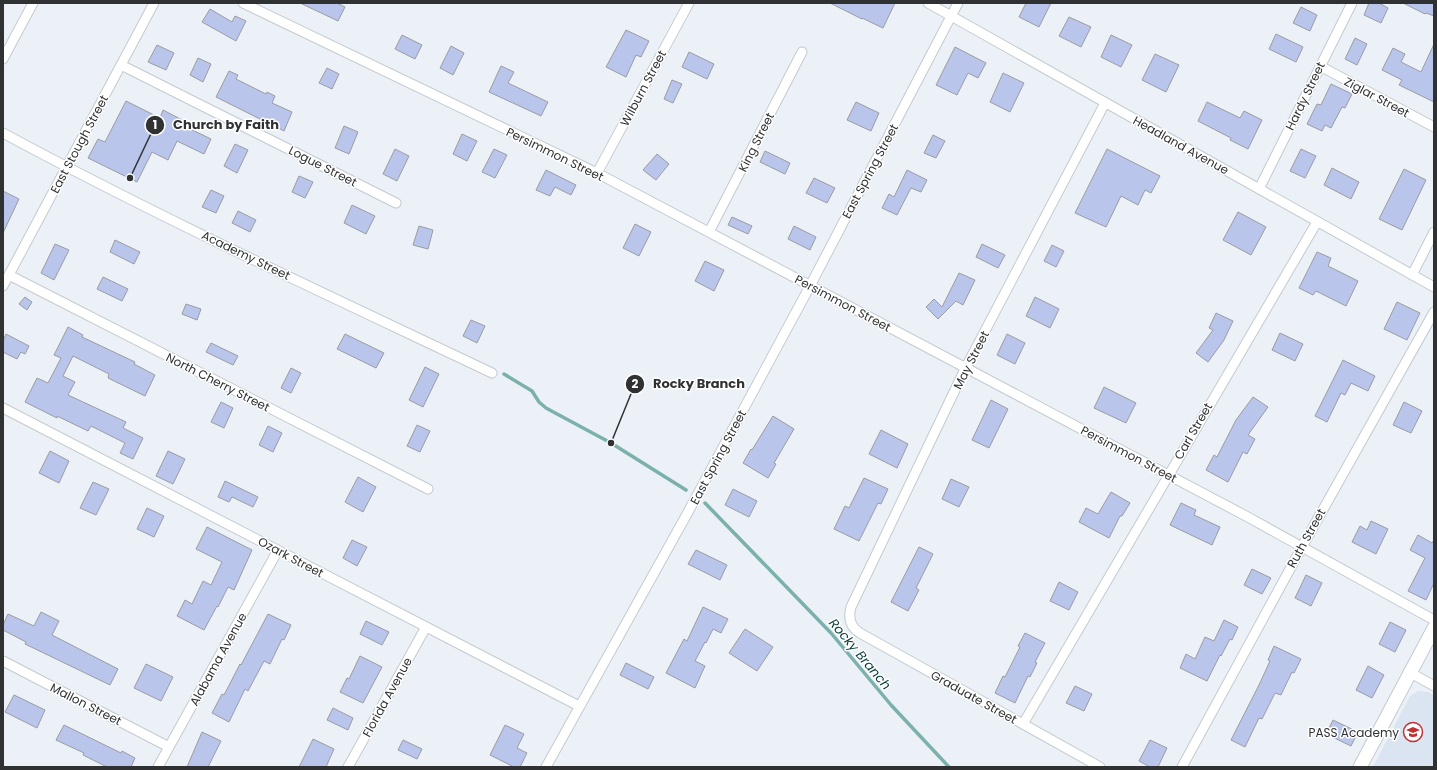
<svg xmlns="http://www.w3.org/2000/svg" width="1437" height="770" viewBox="0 0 1437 770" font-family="Poppins,sans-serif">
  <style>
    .built { fill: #dae5f1 }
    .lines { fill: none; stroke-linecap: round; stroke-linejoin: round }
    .stream { stroke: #7cb0ac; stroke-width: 3.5 }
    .building { fill: #bac5eb; stroke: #9a9ca3 }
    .street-casing { stroke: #c4cad0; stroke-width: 11 }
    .secondary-casing { stroke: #c4cad0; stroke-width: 15 }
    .street { stroke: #fff; stroke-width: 9 }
    .secondary { stroke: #fff; stroke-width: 13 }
    .labels { text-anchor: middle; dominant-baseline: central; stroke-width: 3; stroke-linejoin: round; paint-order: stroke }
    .street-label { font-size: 12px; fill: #2f3133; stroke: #fff }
    .poi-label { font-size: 12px; fill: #2f3133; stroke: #fff; text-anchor: end }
    .water-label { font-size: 13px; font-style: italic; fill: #073a37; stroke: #fff }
    .leader { fill: none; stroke: #2f3133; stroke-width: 1.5 }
    .callout-dot { fill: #2f3133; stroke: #fff; stroke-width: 1.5 }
    .mark-label { font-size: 12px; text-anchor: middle; font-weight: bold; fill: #fff }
    .callout-label { font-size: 13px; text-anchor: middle; font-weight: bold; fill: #2f3133; stroke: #fff; stroke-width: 3; stroke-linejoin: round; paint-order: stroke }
  </style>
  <rect width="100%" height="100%" fill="#ebf1f7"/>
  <path class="built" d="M1418 691 1428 692 1434 695V767H1373L1410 696Z"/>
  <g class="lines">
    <path class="stream" d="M504 374 532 391 539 402 546 408 611 443 686 490
      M705 503 831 633 891 705 949 767"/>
  </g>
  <path class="building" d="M300 3H337L345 7 338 21Z
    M830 3H895L883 28 862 18V19Z
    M1026 3H1051L1039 27 1019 17Z
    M1369 3H1379L1388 8 1381 23 1364 15Z
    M1403 3H1434V16L1426 13 1425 14Z
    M1301 7 1317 15 1310 31 1293 23Z
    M210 9 232 22 235 16 246 21 236 41 202 22Z
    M1069 17 1091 27 1081 47 1059 36Z
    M626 30 649 41 641 57 636 55 626 77 606 67Z
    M1276 34 1303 47 1296 62 1269 49Z
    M402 35 422 45 415 59 395 49Z
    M1111 35 1132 45 1121 67 1101 57Z
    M1355 38 1367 44 1357 65 1345 59Z
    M1434 44V102L1399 85 1402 80 1382 70 1393 48 1405 54 1401 62 1421 72Z
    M157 45 174 53 166 70 148 62Z
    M451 46 464 53 453 75 440 68Z
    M955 47 986 63 978 78 968 73 957 95 936 85Z
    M689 52 714 64 707 79 682 67Z
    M1155 54 1179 65 1166 92 1142 80Z
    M198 58 211 64 203 82 190 75Z
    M501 66 514 72 508 83 548 102 541 116 489 92Z
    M327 68 339 74 332 89 319 83Z
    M229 71 238 75 236 79 266 94 267 92 275 96 272 103 292 112 284 131 216 97Z
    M1003 73 1024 83 1010 112 990 102Z
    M672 80 682 84 673 103 664 99Z
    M1331 84 1352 94 1345 108 1342 107 1331 128 1325 125 1322 131 1307 124 1317 104 1321 105Z
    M126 101 160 118 163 110 186 122 184 126 211 139 204 154 177 141 168 160 152 152 137 182 88 158 98 139 105 142Z
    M856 102 879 113 871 131 847 120Z
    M1207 102 1240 118 1244 111 1262 120 1248 149 1230 140 1231 138 1198 121Z
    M344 126 358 132 349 154 335 148Z
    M462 134 477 141 467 161 453 154Z
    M933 135 945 141 936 158 924 153Z
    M235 144 248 150 237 173 224 166Z
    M395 149 409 156 397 181 383 174Z
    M494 149 507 155 495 178 482 172Z
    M1107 149 1160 176 1151 193 1145 190 1138 205 1121 196 1106 227 1075 213Z
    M1301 149 1316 156 1305 178 1290 171Z
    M765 151 790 163 785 174 760 162Z
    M657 154 669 164 656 180 643 170Z
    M1332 168 1359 182 1351 199 1324 185Z
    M1404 169 1426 180 1402 230 1379 219Z
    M546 170 576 185 571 195 555 187 550 196 536 190Z
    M907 170 927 180 921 192 911 188 897 215 882 208 889 194 894 197Z
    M299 176 313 182 305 198 292 192Z
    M814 178 835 188 827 203 806 193Z
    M211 190 224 196 216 213 202 207Z
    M3 191 19 199 3 233Z
    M352 205 375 216 366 234 344 223Z
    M238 211 256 220 250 232 232 223Z
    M1238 212 1266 227 1251 255 1223 240Z
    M732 217 752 226 748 234 728 225Z
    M635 224 651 232 639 256 623 248Z
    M419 226 433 230 428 249 413 245Z
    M794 226 816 237 810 250 788 239Z
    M115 240 140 252 134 264 110 252Z
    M55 244 69 250 54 280 41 273Z
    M982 244 1005 255 998 268 976 257Z
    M1052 245 1064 251 1056 267 1044 261Z
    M1317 252 1331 258 1328 266 1358 281 1346 306 1316 291 1313 295 1299 288Z
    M705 261 724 270 714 291 695 281Z
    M959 273 975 280 963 305 956 301 938 319 926 307 934 299 942 307Z
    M103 277 128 289 122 301 97 289Z
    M25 297 32 302 27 310 19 304Z
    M1035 297 1059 309 1050 328 1026 316Z
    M1397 302 1420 313 1407 340 1384 329Z
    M186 304 201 309 197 320 182 314Z
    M1216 313 1233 321 1224 340 1208 362 1196 353 1213 330 1209 328Z
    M471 320 485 326 477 343 463 336Z
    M68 327 83 335 82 337 135 362 134 364 155 375 145 396 108 378 109 374 73 356 63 376 75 382 68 395 126 422 123 428 143 438 133 459 120 453 125 443 91 426 88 431 57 416V418L25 402 37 378 48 383 61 358 54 355Z
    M1280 333 1303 344 1295 361 1272 350Z
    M6 334 29 346 25 354 21 352 17 359 3 352V341Z
    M345 334 384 353 376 368 337 349Z
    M1007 334 1025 343 1015 364 997 355Z
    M211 343 238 356 233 365 206 352Z
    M1343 360 1375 376 1368 391 1351 383 1345 395 1341 393 1327 422 1315 416Z
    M425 367 439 374 423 407 409 400Z
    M291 368 301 373 291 393 281 388Z
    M1104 387 1136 403 1126 423 1094 408Z
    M1253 397 1268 407 1248 435 1255 439 1247 454 1243 452 1228 482 1206 470 1214 455 1217 457 1236 420Z
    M991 400 1008 409 989 448 972 440Z
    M221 402 233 408 224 428 211 422Z
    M1404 402 1422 411 1411 433 1393 425Z
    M773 416 794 429 774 463 776 464 768 478 743 463 751 449 752 450Z
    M417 425 430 431 420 452 407 446Z
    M268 426 282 433 273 452 259 445Z
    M881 430 908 444 897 468 869 454Z
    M50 451 69 461 59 483 39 473Z
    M168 451 185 459 173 484 156 476Z
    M358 477 376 487 363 512 345 502Z
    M864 478 888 489 881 504 878 503 859 541 834 529 845 506 849 508Z
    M951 479 969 487 959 507 942 499Z
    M225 481 258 497 253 507 232 497 229 502 218 497Z
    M93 482 109 489 96 515 80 508Z
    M733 489 757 501 749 517 725 505Z
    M1111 492 1130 503 1122 516H1120L1109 538 1079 522 1086 508 1098 514Z
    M1181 503 1196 510 1194 515 1220 527 1212 545 1170 525Z
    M147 508 164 516 154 537 137 529Z
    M1371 521 1388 529 1376 554 1352 542 1360 526 1367 530Z
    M207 527 252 550 234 590 228 587 218 607 217 606 204 630 177 616 185 600 192 604 203 581 211 585 222 562 196 549Z
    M1418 535 1432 543 1434 540V583L1426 600 1408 591 1425 558 1410 550Z
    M352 540 367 547 357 566 343 558Z
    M919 547 933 554 916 588 919 590 908 611 891 602Z
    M696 550 727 565 720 580 688 564Z
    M1252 569 1271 578 1262 594 1244 585Z
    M1306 575 1322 583 1311 606 1295 598Z
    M1059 582 1078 592 1069 610 1050 601Z
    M703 607 728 619 721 633 713 629 706 643 705 642 695 661 705 666 695 688 666 673 684 639 687 641Z
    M41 612 59 621 52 635 118 669 110 685 25 644 26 642 3 630V625L8 614 34 626Z
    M268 614 291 625 284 640 282 639 270 664 264 661 248 691 245 689 229 722 212 713 222 694 224 695 240 664 241 665Z
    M1224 620 1238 627 1232 640 1230 639 1221 656 1220 655 1207 681 1180 668 1186 654 1195 659 1205 637 1214 641Z
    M366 621 389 632 382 645 360 634Z
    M1390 622 1406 630 1395 652 1379 644Z
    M745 629 773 647 757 671 729 653Z
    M1025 633 1045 643 1035 662 1037 663 1030 677 1028 676 1015 703 995 693 1003 676 1005 677 1020 647 1018 646Z
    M1274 646 1301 659 1294 673 1292 672 1281 695 1275 693 1262 719 1259 718 1245 747 1231 740 1259 685 1270 661 1268 660Z
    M360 656 382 667 363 703 340 692 347 678 349 679Z
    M626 663 654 677 648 689 620 675Z
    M146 664 173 677 161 701 134 688Z
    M1368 666 1384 675 1372 698 1356 690Z
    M1075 686 1092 694 1084 711 1066 703Z
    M14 695 45 710 37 728 5 712Z
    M333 708 353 718 348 730 327 720Z
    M1333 720 1358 732 1351 746 1326 734Z
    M64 725 121 753 122 751 135 758 131 767H107L83 755 84 753 56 740Z
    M505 725 524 734 517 748 527 753 520 767H514L490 755Z
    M202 732 221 741 208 767H187Z
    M313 739 334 749 326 767H299Z
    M403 740 422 749 417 759 398 750Z
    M1150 740 1167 748 1158 767H1150L1139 761Z"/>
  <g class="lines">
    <defs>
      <path id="street" d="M243 3 597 173 1246 516 1434 620
        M928 3 1434 287
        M3 59 33 3
        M121 65 396 203
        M1320 66 1434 127
        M3 133C162 219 328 295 492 373
        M597 173 689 3
        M1259 189 1352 3
        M709 232 802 52
        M9 275 428 489
        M1412 275 1434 232
        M3 286 154 3
        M3 408 579 706
        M3 661 169 747
        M1411 673 1434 686
        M1023 724 1317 222
        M158 767 278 550
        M348 767 426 627
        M546 767 687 514 810 286 958 3
        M1100 767 860 633C850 627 848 618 851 607L966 367 1105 103
        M1182 767 1302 547 1434 312"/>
      <path id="secondary" d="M1360 767 1434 628"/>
    </defs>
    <use href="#street" class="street-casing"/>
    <use href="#secondary" class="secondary-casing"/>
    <use href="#street" class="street"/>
    <use href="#secondary" class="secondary"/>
  </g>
  <defs>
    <symbol id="school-ring" viewBox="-11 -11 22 22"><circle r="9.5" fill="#fff" stroke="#c03132" stroke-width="1.5"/><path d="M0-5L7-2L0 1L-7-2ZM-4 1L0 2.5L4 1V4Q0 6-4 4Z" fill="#c03132"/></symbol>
  </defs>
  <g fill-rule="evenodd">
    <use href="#school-ring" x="1402" y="721" width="22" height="22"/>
  </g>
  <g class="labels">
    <g class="street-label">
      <text transform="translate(643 88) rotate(-62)">Wilburn Street</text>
      <text transform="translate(1305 96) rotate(-64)">Hardy Street</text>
      <text transform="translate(1377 97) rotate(28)">Ziglar Street</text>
      <text transform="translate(756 142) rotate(-63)">King Street</text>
      <text transform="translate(79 144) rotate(-62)">East Stough Street</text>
      <text transform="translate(1181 145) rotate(29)">Headland Avenue</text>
      <text transform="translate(555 154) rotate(26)">Persimmon Street</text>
      <text transform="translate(323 166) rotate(27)">Logue Street</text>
      <text transform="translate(870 171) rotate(-62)">East Spring Street</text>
      <text transform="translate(246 255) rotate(26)">Academy Street</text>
      <text transform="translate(843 303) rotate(28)">Persimmon Street</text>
      <text transform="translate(971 360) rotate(-63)">May Street</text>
      <text transform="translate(218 382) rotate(27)">North Cherry Street</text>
      <text transform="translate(1193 431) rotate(-60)">Carl Street</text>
      <text transform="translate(1129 454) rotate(28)">Persimmon Street</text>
      <text transform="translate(718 457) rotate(-62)">East Spring Street</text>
      <text transform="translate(1306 538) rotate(-61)">Ruth Street</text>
      <text transform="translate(291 557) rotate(28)">Ozark Street</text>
      <text transform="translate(218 659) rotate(-61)">Alabama Avenue</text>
      <text transform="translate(387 697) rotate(-61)">Florida Avenue</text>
      <text transform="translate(974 697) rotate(29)">Graduate Street</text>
      <text transform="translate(86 704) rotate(27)">Mallon Street</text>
    </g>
    <g class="poi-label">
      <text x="1399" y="732">PASS Academy</text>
    </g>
    <g class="water-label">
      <text transform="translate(860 654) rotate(50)">Rocky Branch</text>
    </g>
  </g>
  <path class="leader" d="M130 178L155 125M611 443L635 384"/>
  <g class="callout-dot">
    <circle cx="130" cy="178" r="4"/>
    <circle cx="611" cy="443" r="4"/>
    <circle cx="155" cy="125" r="10"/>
    <circle cx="635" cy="384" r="10"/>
  </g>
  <g class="mark-label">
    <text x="155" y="129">1</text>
    <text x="635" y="388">2</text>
  </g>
  <g class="callout-label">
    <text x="226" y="129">Church by Faith</text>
    <text x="699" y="388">Rocky Branch</text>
  </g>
  <rect width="1437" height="770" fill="none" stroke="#2f3133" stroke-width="8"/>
</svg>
